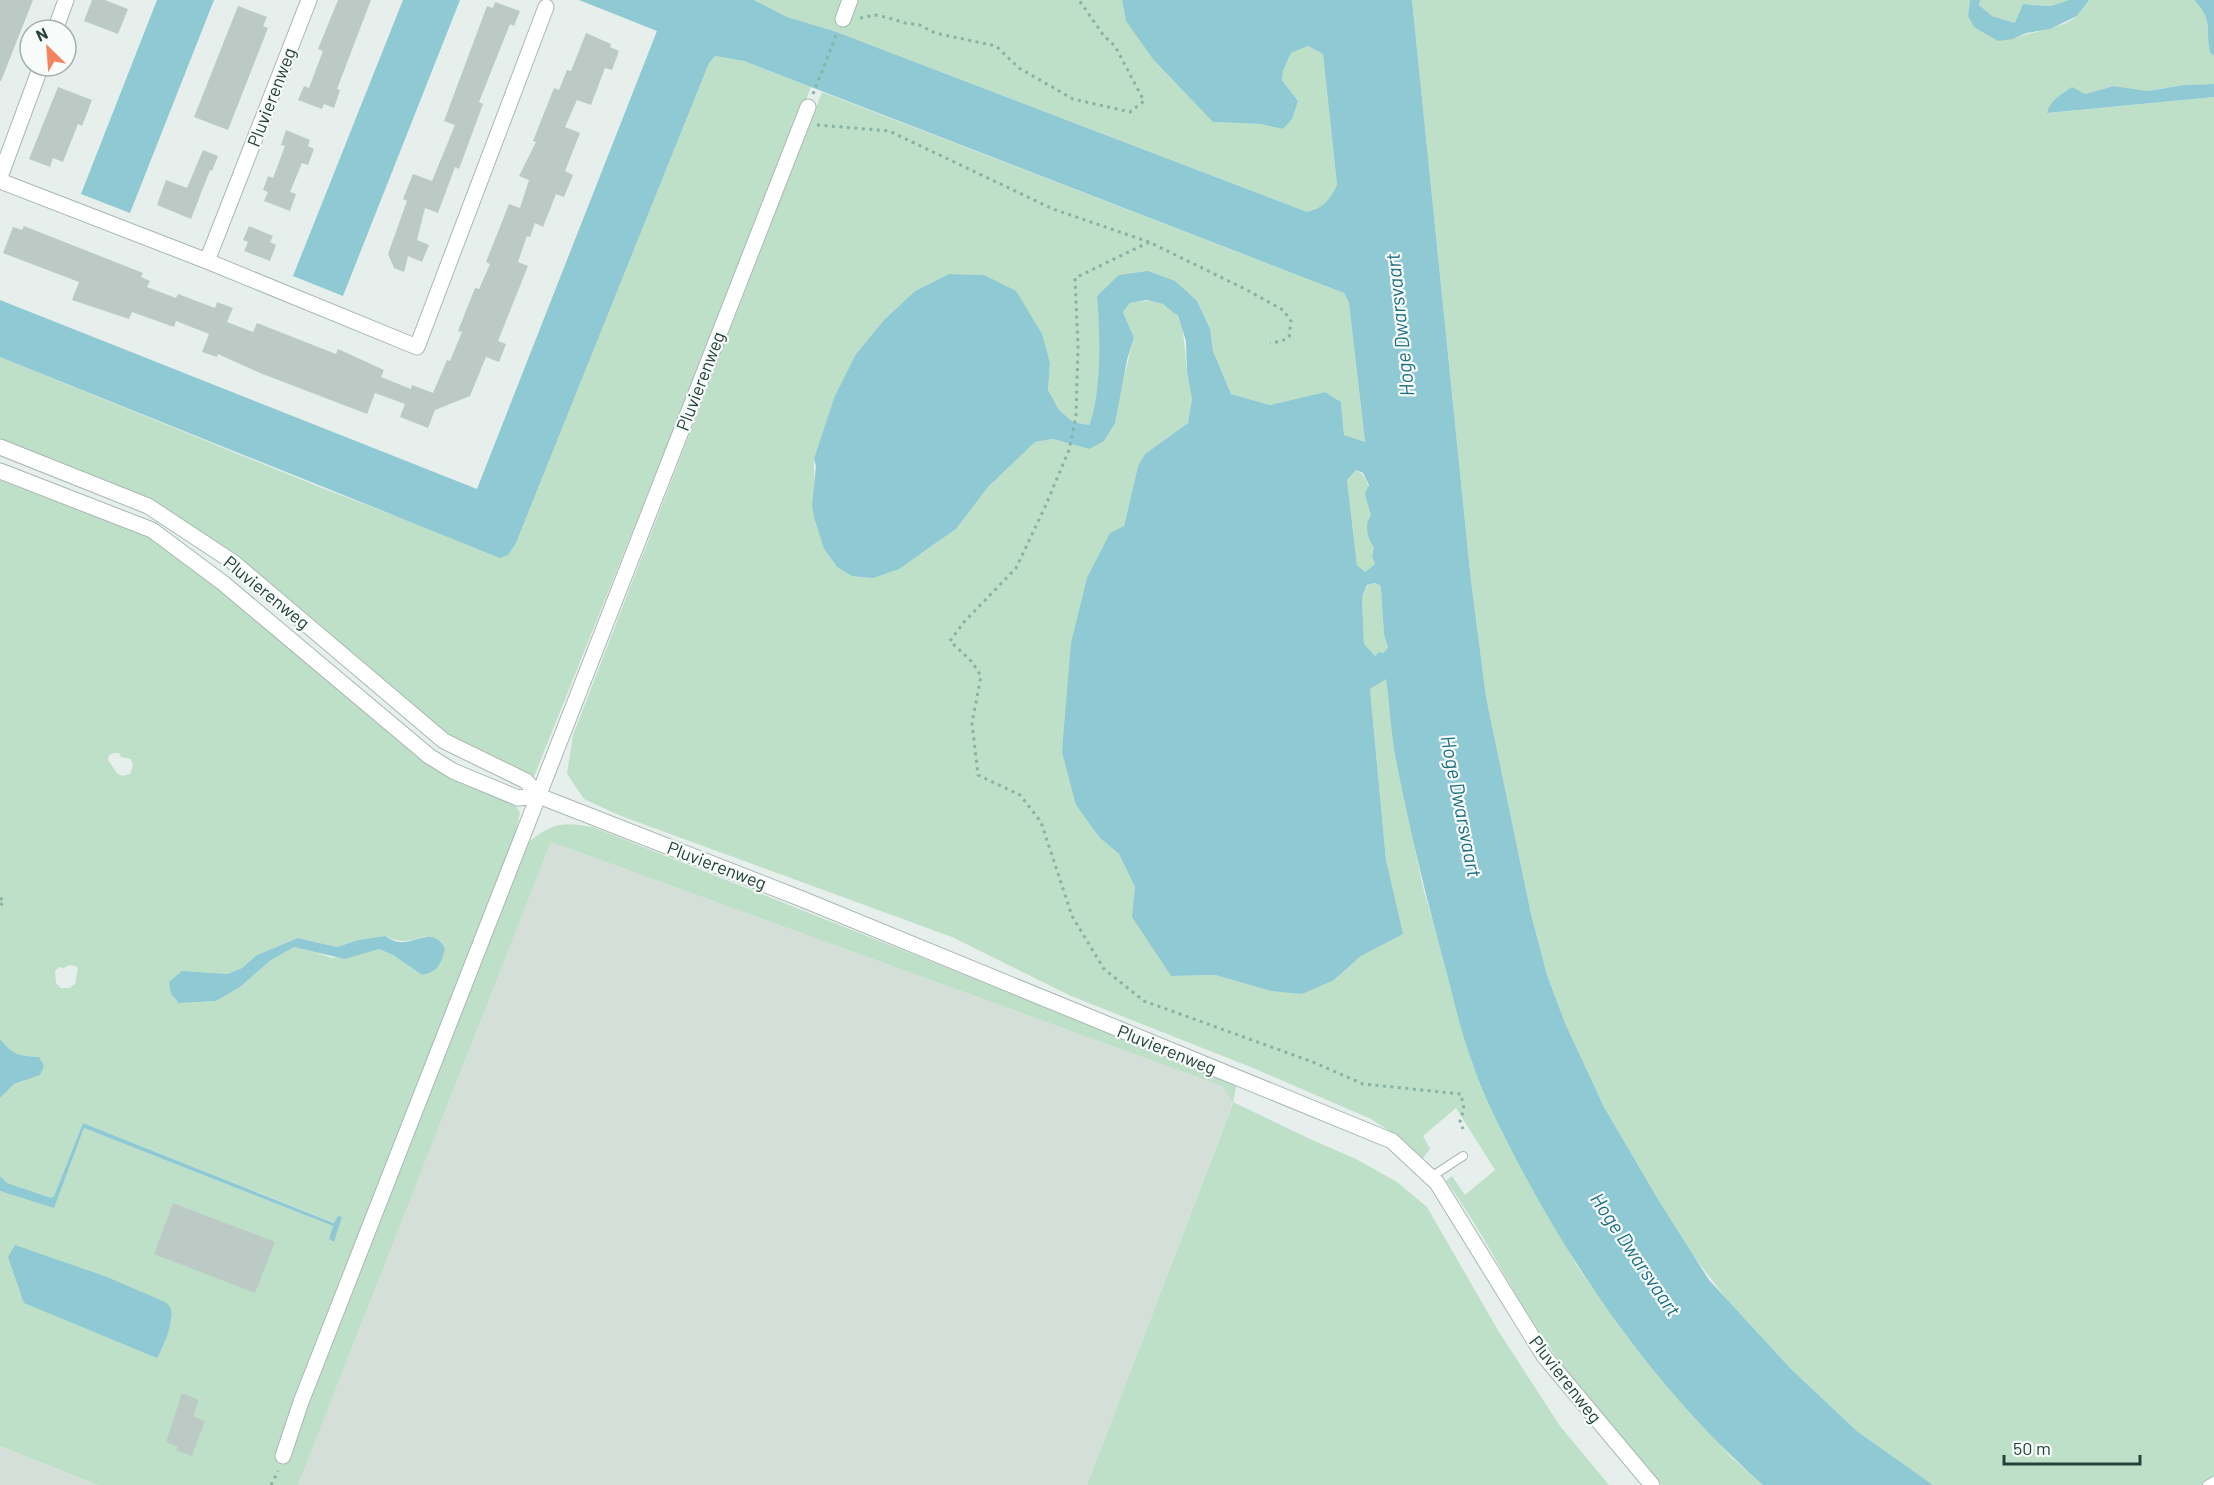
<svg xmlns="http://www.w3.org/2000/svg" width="2214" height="1485" viewBox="0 0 2214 1485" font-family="Barlow,sans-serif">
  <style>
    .built { fill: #d4dfda }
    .green { fill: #bfe0c8; fill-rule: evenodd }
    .water { fill: #8ec9d4; fill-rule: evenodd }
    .building { fill: #bbcac4 }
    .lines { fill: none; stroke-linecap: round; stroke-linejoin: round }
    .lane-casing { stroke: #a8b8b2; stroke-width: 10 }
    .street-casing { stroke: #a8b8b2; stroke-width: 17 }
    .path { stroke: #86b3a5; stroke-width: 3; stroke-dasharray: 3 4.5; stroke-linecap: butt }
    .lane { stroke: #fff; stroke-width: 8 }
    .street { stroke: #fff; stroke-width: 15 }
    .labels { text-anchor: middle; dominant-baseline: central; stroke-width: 4.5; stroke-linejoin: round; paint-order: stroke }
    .street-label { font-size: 18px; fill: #24423a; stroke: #f7fbf9 }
    .water-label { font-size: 20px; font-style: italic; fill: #1c6f80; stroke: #f7fbf9 }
  </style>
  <rect width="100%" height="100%" fill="#e6efeb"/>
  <path class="built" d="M551 842 1222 1086 1233 1102 1087 1485H298Z
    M0 1446 98 1485H0Z"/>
  <path class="green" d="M754 0H1122L1126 21 1213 122 1260 124 1283 129 1298 101 1282 80 1283 71 1291 53 1308 46 1323 54 1337 185C1330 200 1323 208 1307 212L834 31 787 17Z
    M1412 0H1970L1968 16 2013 39C2031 31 2063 29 2077 16 2082 11 2083 5 2089 0H2194C2214 21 2205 28 2210 53L2214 56V84L2184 85 2148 91 2114 86 2085 94 2048 113 2214 97V1485H1933L1927 1481 1858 1432 1792 1370 1727 1300 1693 1255 1659 1201 1604 1107 1565 1023 1547 975 1531 914 1486 697 1471 581Z
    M1980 0H2069L2051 6 2029 4 2016 23 1992 16 1979 5Z
    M715 56 744 61 811 87 533 779 445 735 143 496 0 439V357L317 486 390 514 516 543 709 63Z
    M822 92 1344 293 1349 303 1365 443 1344 435 1341 402 1325 392 1270 405 1231 394 1213 351 1210 327 1197 301 1097 296C1100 332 1103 392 1089 425L1073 422 1059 410 1048 390 1050 363 984 275 949 274 915 291 884 320 856 354 814 459 815 521 824 549 837 567 921 554 956 529 988 487 1035 442 1053 439 1089 449 1121 388 1134 338 1123 312 1130 303C1186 293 1183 330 1187 371 1188 381 1192 390 1192 399 1192 407 1189 415 1188 423L1145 454 1138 466 1124 526 1066 726 1062 752 1100 838 1119 854 1135 887 1133 917 1171 976 1215 975 1271 991 1334 980 1361 956 1402 934 1386 860 1370 688 1386 678 1396 759 1423 887 1472 1063 1503 1134 1577 1266 1630 1341 1732 1458 1763 1485H1662C1621 1437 1577 1389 1542 1336 1508 1285 1482 1230 1446 1181L1452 1176 1465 1195 1495 1170 1456 1108 1423 1136 1430 1149 1423 1158 1400 1138 1371 1119 1253 1068 1071 996 952 937 621 816 584 799 567 774 573 735Z
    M1356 470C1372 478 1370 499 1371 515L1368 519 1374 547 1372 556 1375 564 1365 572 1357 565 1347 480Z
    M0 477 149 534 201 572 410 746 513 801 520 813 515 835 530 841C553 822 564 822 593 827L1237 1083 1233 1102 1310 1139 1356 1159 1397 1182 1427 1207 1499 1332 1560 1426 1609 1485H1087L1233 1103 1222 1086 551 842 298 1485H98L0 1446V1191L54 1207 84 1128 333 1226 329 1239 338 1216 335 1223 83 1123 54 1196 51 1199 7 1183 0 1176V1098L14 1084 24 1081 39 1057C19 1056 13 1055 0 1039ZM114 753H119L121 757 131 759 133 766 130 774 122 776 117 773 108 760 109 755ZM385 936C400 944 410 941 426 936L422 975 393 955 379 949 332 958 312 951 294 947 271 960 240 987 216 1001 179 1003 205 974H227L242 968 257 955 298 938 337 947 358 940ZM69 965 76 966 78 969 75 984 69 988H61L56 983 55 971 59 967 64 968ZM107 1277 172 1318 162 1351Z
    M1376 583 1380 585 1381 589 1384 635 1388 649 1383 653 1375 656 1364 645 1362 597 1368 585Z"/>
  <path class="water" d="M157 0H214L130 213 81 194Z
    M403 0H460L343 296 293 276Z
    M579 0H754L787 17 834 31 1307 212C1323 208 1330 200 1337 185L1323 54 1308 46 1291 53 1283 71 1282 80 1298 101 1292 119 1283 129 1260 124 1213 122 1153 59 1126 21 1122 0H1412L1471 581 1486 697 1531 914 1547 975 1565 1023 1604 1107 1659 1201 1709 1280 1792 1370 1858 1432 1933 1485H1763C1664 1397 1584 1287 1522 1170 1504 1136 1485 1100 1472 1062 1461 1032 1454 1001 1446 970 1427 901 1410 831 1396 760 1391 734 1390 706 1386 679L1370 689 1386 860 1403 934 1361 956 1334 980 1302 994 1271 991 1215 975 1171 976 1132 917 1135 887 1119 854 1100 838 1076 805 1062 752 1071 643 1087 578 1110 533 1124 526 1138 466 1145 454 1188 423 1192 399 1187 372 1186 341 1178 316 1163 304 1147 300 1130 303 1123 312 1134 338 1127 360 1115 423 1104 441 1089 449 1053 439 1035 442 988 487 956 529 899 569 873 578 852 576 837 567 824 549 815 521 812 506 816 466 814 459 834 398 856 354 884 320 915 291 949 274 984 275 1016 291 1042 334 1050 363 1048 390 1059 410 1073 422 1089 425C1102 395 1100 330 1097 296L1119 275 1148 271 1175 281 1197 301 1210 328 1213 351 1231 394 1270 405 1325 392 1341 402 1344 435 1365 442 1349 303 1344 293 744 61 715 56 709 63 516 543 508 555 500 558 0 357V300L477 489 657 31ZM1356 470 1363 473 1369 485 1365 494 1371 515C1364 524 1367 538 1374 547L1372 556 1375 564 1365 572 1357 565 1347 480ZM1375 583 1380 585 1381 589 1384 635 1388 648 1383 653 1379 652 1375 656 1364 644 1362 597 1367 585Z
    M1970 0H1980L1979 5 1992 16 2015 23 2023 4 2051 6 2069 0H2089L2077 16 2050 29 2026 33 2013 39 1998 41 1974 27 1968 16Z
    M2194 0H2214V56L2210 53C2205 28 2214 21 2194 0Z
    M2214 84V97L2047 113C2050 100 2062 94 2072 87L2085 94 2114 86 2148 91 2184 85Z
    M385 936C389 938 393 941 398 942 416 944 432 926 445 948 441 964 439 971 422 975L393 955 379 949 345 959 294 947 271 960 240 987 216 1001 179 1003 171 994 169 982 182 971 227 974 242 968 257 955 298 938 337 947 358 940Z
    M0 1039C13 1055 19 1056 39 1057L44 1066 40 1075 14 1084 0 1098Z
    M83 1123 334 1223 338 1216 342 1217 334 1242 329 1239 333 1226 84 1128 54 1208 0 1191V1176L7 1183 51 1198 54 1196Z
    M15 1245 107 1277 165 1302C168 1304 170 1306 171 1310 174 1320 163 1350 157 1358L24 1303 8 1257Z"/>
  <path class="building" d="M0 0H33L1 81H0Z
    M92 0H105L128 9 118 34 84 21Z
    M338 0H371L337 89 340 90 334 108 324 104 322 109 298 100 304 86 309 88 323 51 318 49Z
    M495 2 520 11 514 26 510 24 479 102 483 104 459 169 455 167 438 213 425 208 417 240 429 245 422 262 408 256 404 272 394 268 388 254 407 201 403 199 413 174 432 181 455 125 444 121 487 6 493 8Z
    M238 6 267 17 263 26 268 28 228 130 194 117Z
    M586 33 611 44 610 47 619 51 612 70 605 68 591 105 577 100 565 127 580 133 565 171 573 175 564 197 556 194 543 227 535 223 530 237 527 236 518 262 528 266 498 341 506 344 499 362 486 357 470 396 435 410 428 428 400 417 405 404 375 393 367 414 260 373 218 354 217 357 202 352 209 334 176 321 174 327 132 312 129 319 72 300 79 282 3 253 13 227 22 230 24 226 143 273 141 277 150 281 147 287 176 298 178 294 215 308 217 302 233 308 227 322 253 332 257 323 336 354 338 349 384 370 381 377 411 389 412 385 433 393 447 360 450 361 462 332 458 331 475 288 479 289 490 264 486 262 509 204 520 208 529 180 519 176 536 142 533 141 554 88 559 90 567 70 571 71Z
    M58 87 92 100 82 126 78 124 63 162 53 158 50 167 29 159Z
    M286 130 310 140 308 146 314 149 308 165 302 163 290 192 296 194 290 211 264 201 268 192 263 190 268 176 273 178 285 146 281 145Z
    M203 150 218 156 212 171 210 170 191 219 157 205 166 180 187 188Z
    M249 226 273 236 270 242 276 245 270 261 244 251 248 242 243 240Z
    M173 1203 275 1242 255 1293 154 1254Z
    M182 1393 199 1400 193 1416 205 1421 192 1456 176 1450 178 1447 166 1442Z"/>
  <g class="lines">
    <defs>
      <path id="lane" d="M1431 1177 1463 1156
        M2207 1485 2214 1481"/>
      <path id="street" d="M843 19 850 0
        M55 30 66 0
        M0 177 41 66
        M0 181 207 261 417 347 546 7
        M207 261 309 0
        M0 447 148 506 233 562 444 741 526 781 539 796
        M0 471 152 530 223 583 429 756 453 771 518 798 539 796 802 899 1392 1141 1437 1183 1544 1356 1652 1485
        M283 1456 301 1402 808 107"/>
    </defs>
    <use href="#lane" class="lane-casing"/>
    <use href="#street" class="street-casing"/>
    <path class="path" d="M860 18 875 15 889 18 905 23 920 25 935 33 996 46 1019 68 1073 99 1130 112 1144 101 1115 46 1104 36 1079 0
      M813 94 837 33
      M817 125 889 131 1053 209 1149 242 1247 290 1283 310 1291 321 1289 337 1282 341 1270 343
      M1149 242 1075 278 1078 347 1076 416 1069 450 1045 507 1016 568 964 622 950 641 972 662 981 676 972 723 978 775 1020 795 1041 822 1072 916 1104 969 1144 1001 1313 1062 1363 1084 1461 1094 1464 1109 1460 1121 1463 1129
      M0 898 4 901 0 906
      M271 1485 278 1471"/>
    <use href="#lane" class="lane"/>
    <use href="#street" class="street"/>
  </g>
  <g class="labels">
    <g class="street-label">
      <text transform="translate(271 97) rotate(-69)">Pluvierenweg</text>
      <text transform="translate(700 381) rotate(-69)">Pluvierenweg</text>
      <text transform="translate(267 592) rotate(39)">Pluvierenweg</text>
      <text transform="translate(717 865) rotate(21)">Pluvierenweg</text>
      <text transform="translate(1167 1049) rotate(22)">Pluvierenweg</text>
      <text transform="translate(1566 1379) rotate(52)">Pluvierenweg</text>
    </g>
    <g class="water-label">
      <text transform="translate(1399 325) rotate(-96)">Hoge Dwarsvaart</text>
      <text transform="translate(1462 806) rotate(79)">Hoge Dwarsvaart</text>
      <text transform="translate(1636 1254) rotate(56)">Hoge Dwarsvaart</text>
    </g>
  </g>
  <g transform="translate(48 48) rotate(335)"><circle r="28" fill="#f7fbf9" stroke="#a3b1ad" stroke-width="1.5"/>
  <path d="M0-4.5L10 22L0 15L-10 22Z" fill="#f4845f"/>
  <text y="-9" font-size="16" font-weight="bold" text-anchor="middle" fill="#24423a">N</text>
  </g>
  <path d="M2004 1455v9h136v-9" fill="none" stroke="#24423a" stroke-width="3"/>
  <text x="2013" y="1455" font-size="18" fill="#24423a" stroke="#f7fbf9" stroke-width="4.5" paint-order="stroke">50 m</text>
</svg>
